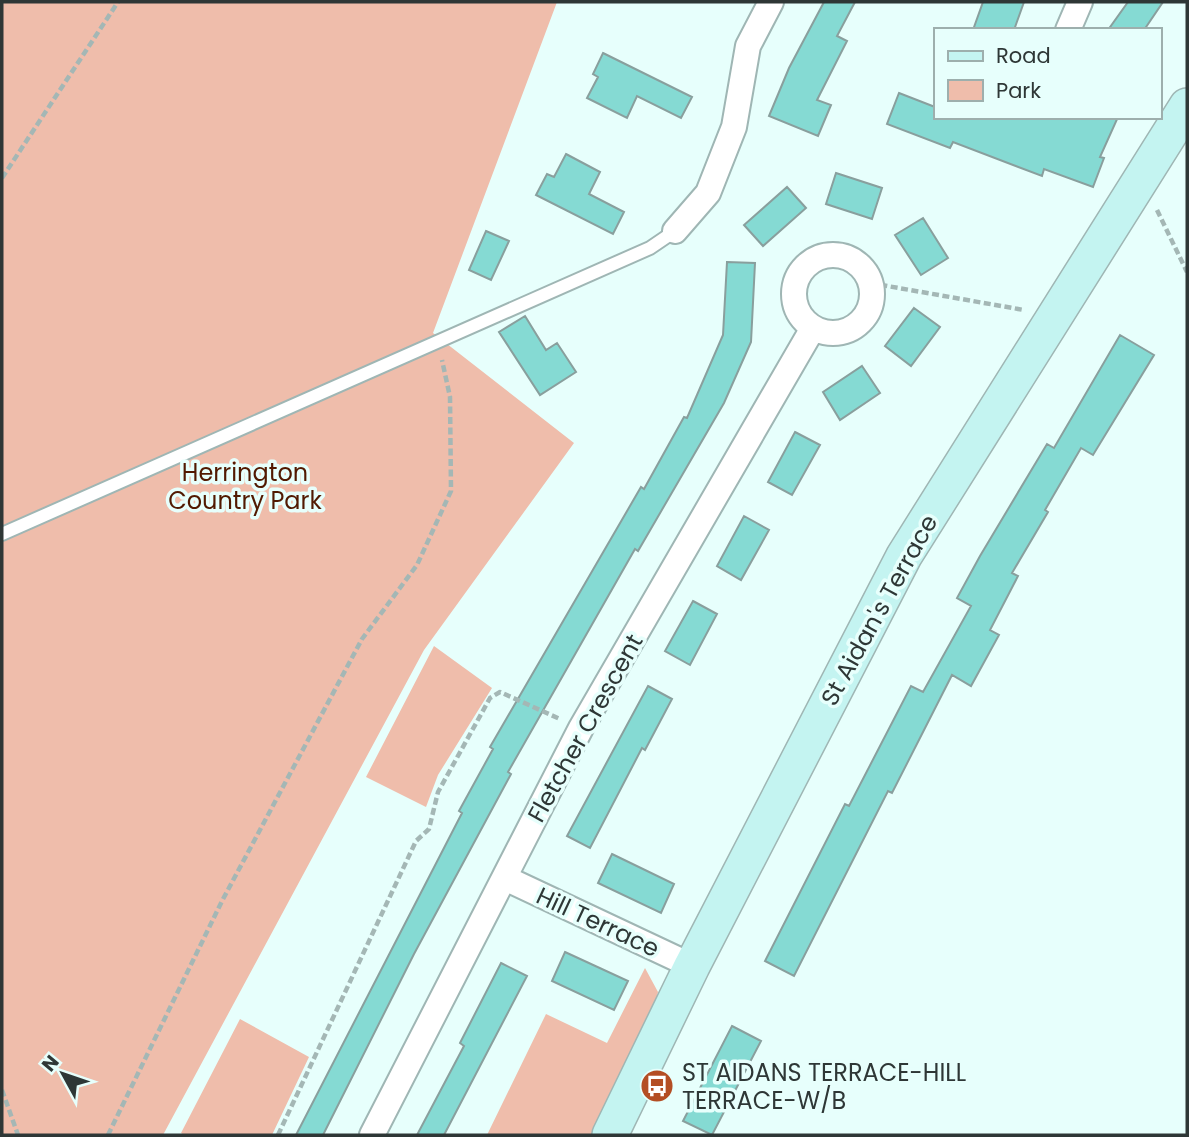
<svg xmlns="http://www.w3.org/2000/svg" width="1189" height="1137" viewBox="0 0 1189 1137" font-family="Poppins,sans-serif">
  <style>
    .green { fill: #efbdab }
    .building { fill: #85dad3; stroke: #899f9d; stroke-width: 2 }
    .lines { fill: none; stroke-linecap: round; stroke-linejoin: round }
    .lane-casing { stroke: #9fb6b4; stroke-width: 16 }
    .street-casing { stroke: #9fb6b4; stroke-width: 28 }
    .secondary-casing { stroke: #9fb6b4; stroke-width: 38 }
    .path { stroke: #a4b7b5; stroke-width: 4.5; stroke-dasharray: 7 3.5; stroke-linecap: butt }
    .lane { stroke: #fff; stroke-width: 12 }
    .street { stroke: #fff; stroke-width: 24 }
    .secondary { stroke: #c4f4f1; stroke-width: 35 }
    .labels { text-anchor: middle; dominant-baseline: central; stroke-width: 7; stroke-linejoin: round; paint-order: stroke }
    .park-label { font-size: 24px; fill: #511901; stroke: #e7fffc }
    .street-label { font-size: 24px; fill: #2e3736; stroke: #e7fffc }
    .poi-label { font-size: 24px; fill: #2e3736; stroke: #e7fffc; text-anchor: start }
  </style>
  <rect width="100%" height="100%" fill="#e7fffc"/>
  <path class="green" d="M2 2H557L433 333 574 443 424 650 163 1135H2Z
    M434 646 492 688 438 775 426 807 366 777Z
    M645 968 658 992 651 1021 593 1135H487L546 1014 607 1043Z
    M240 1019 309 1057 272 1135H184L181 1133Z"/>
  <path class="building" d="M824 2H855L837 36 847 41 817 100 831 105 818 136 769 116 789 68Z
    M983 2H1024L1014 30H973Z
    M1128 2H1163L1144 30H1108Z
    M603 53 692 97 681 118 637 96 627 118 587 98 598 77 593 74Z
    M899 93 935 107V117H1118L1100 157 1104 158 1093 187 1044 169 1042 176 953 142 950 148 887 124Z
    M566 154 600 172 589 194 624 212 613 234 536 195 547 174 554 177Z
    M836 173 882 188 872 219 826 204Z
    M787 187 806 208 763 246 744 225Z
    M923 218 948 258 921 275 895 235Z
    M486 231 509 241 491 280 469 270Z
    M727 262 755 263 751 342 724 403 638 551 635 549 508 772 511 774 414 954 323 1135H296L462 813 459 811 493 749 490 747 641 487 644 489 684 417 687 418 723 335Z
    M914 308 940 327 911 366 885 346Z
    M525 316 546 350 557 343 576 372 540 395 499 332Z
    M1120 335 1154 355 1093 455 1081 448 1045 510 1048 512 1012 573 1018 576 990 630 999 635 971 686 952 675 892 793 888 791 794 976 765 961 845 804 849 806 911 686 923 692 971 606 957 598 980 556 1047 444 1054 448Z
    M862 366 880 393 840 420 823 392Z
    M795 432 820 445 792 495 768 482Z
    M744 516 769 530 741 580 717 566Z
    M693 601 717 614 690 665 665 651Z
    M648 686 672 699 645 750 642 748 590 848 567 836Z
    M612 854 674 884 661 913 598 883Z
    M565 952 628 981 614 1010 552 981Z
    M501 963 527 976 444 1135H417L464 1046 460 1043Z
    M732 1026 761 1041 712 1135 683 1121Z"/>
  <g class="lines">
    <defs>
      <path id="lane" d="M2 534 650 248 675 231"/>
      <path id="street" d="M1068 30 1080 2
        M675 231 708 193 734 127 748 46 771 2
        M794 294a39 39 0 1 1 78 0a39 39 0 1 1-78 0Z
        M505 878 692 966
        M372 1135 581 728 813 328"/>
      <path id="secondary" d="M610 1135 692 966 904 556 1187 106"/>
    </defs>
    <use href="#lane" class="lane-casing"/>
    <use href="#street" class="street-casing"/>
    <use href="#secondary" class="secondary-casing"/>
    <path class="path" d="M2 178 118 2
      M1157 210 1187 272
      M870 283 1024 310
      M2 1090 18 1135
      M108 1135 222 901 362 639 417 565 451 491 450 397 442 360
      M278 1135 416 841 429 829 438 792 490 698 500 692 560 719"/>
    <use href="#lane" class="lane"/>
    <use href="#street" class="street"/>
    <use href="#secondary" class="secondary"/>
  </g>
  <defs>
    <symbol id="bus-disc" viewBox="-11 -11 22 22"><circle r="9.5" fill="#b44e24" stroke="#e7fffc"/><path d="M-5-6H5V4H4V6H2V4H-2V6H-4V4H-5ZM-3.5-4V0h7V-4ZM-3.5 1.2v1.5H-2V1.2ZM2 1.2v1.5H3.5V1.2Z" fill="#fff"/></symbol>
  </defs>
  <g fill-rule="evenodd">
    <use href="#bus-disc" x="638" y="1067" width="38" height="38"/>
  </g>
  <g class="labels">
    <g class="park-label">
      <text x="245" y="472">Herrington<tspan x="245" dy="28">Country Park</tspan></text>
    </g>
    <g class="street-label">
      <text transform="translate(879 610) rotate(-61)">St Aidan's Terrace</text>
      <text transform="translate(585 728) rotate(-61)">Fletcher Crescent</text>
      <text transform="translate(598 922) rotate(25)">Hill Terrace</text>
    </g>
    <g class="poi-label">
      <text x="682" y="1072">ST AIDANS TERRACE-HILL<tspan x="682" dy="28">TERRACE-W/B</tspan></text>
    </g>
  </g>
  <rect width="1189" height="1137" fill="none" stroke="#2e3736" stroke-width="7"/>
  <rect x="934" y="28" width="228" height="91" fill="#e7fffc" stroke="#9dafad" stroke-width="2"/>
  <rect x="948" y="51" width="35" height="10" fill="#c4f4f1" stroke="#9dafad" stroke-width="2"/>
  <text x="996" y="63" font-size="21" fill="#2e3736">Road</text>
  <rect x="948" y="80" width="35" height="21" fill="#efbdab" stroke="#9dafad" stroke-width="2"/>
  <text x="996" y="98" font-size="21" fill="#2e3736">Park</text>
  <g transform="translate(63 1074) rotate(310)" stroke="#e7fffc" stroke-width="5" paint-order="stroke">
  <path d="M0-5L12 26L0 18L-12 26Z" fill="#2e3736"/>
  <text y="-10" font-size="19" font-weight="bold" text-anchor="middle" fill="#2e3736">N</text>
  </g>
</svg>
